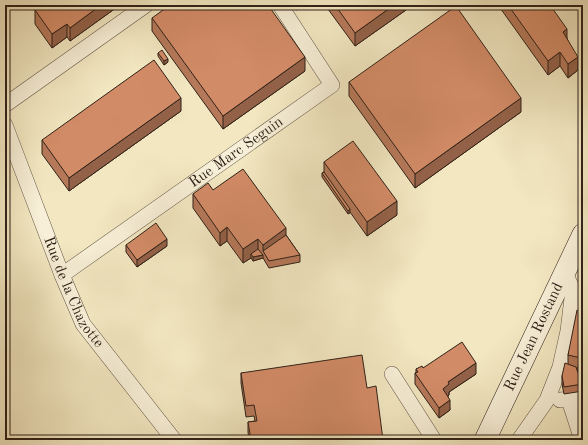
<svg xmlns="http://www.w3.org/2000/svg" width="588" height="445" viewBox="0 0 588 445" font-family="'Old Standard TT',serif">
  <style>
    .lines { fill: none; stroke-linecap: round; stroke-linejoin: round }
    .minor-casing { stroke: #605242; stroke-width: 16 }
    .secondary-casing { stroke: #2f2118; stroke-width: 22 }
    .minor { stroke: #f7efd7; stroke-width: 15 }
    .secondary { stroke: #f7efd7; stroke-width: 21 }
    .wall { fill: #b57859; stroke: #2f2118 }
    .shaded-wall { fill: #936148; stroke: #2f2118 }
    .building { fill: #d28b67; stroke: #2f2118 }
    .labels { text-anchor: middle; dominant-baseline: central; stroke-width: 3.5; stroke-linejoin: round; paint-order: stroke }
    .street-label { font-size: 15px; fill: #2f2118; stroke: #f7efd7 }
  </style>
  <rect width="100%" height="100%" fill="#f2e7c1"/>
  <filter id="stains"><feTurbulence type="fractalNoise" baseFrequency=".005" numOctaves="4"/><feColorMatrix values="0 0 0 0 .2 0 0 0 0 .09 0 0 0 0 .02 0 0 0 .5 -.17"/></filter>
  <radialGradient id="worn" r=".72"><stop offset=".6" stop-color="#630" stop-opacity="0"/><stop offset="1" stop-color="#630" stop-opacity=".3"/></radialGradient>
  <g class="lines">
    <defs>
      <g id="minor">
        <path d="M5 105 146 5"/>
        <path id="s1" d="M5 125 62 275 83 324 174 440"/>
        <path id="s2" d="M62 275 332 85 280 5"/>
        <path d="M392 374 434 440"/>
        <path d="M560 400 583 398"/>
        <path d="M569 400 582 440"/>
        <path d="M519 440 547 400 560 367 568 331 573 290 564 271"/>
      </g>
      <g id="secondary">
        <path id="s3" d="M485 440 583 234"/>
      </g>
    </defs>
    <use href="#minor" class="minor-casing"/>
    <use href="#secondary" class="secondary-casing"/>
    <use href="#minor" class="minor"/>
    <use href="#secondary" class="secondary"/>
  </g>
  <path class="wall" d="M33 5H120L70 41 67 37 52 48 35 24V10L36 9Z
    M293 5H299V8L296 10 293 7Z
    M325 5H406V10L355 46Z
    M498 5H550L567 38 578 70 568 78 560 66 548 75Z
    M583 5V25H581V18Z
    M152 18 305 71 223 129 152 31Z
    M158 53 168 62 164 65 158 56Z
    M349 82 521 112 415 188 349 96Z
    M181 111 69 191 42 154V140Z
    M324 162 397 215 367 236 350 212 348 214 322 177V173L324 172Z
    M213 190 286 235 300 255V262L269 268 263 258 253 261 251 258 243 263 227 241 220 246 193 208V194Z
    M126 245 167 246 137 267 126 252Z
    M583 312V358L581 368 577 367 578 373 583 372V391L564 394 562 384V376L568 364V355Z
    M423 368 476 374 449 392V395L448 396 450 410 439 418 415 384V373H416V369Z
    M241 373 367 388 383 440H249L248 432V422L255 421 254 416 246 417 241 383Z"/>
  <path class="shaded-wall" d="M101 5H120L70 41V28Z
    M298 5H299V8L296 10V6Z
    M394 5H406V10L355 46V33Z
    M67 24V37L52 48V34Z
    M567 29V43L563 32Z
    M560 52V66L548 75V61Z
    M305 57V71L223 129V116Z
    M578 57V70L568 78V64Z
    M168 59V62L164 65V61Z
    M181 98V111L69 191V178Z
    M521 98V112L415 188V174Z
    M397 201V215L367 236V222Z
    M350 209V213L348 214V211Z
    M227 227V241L220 246V233Z
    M286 228V242L263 251V245Z
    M167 239V246L137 267V260Z
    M258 239V252L251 254V258L243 263V249Z
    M263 255V258L253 261V257Z
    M583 347V358L581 368V358Z
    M476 363V374L449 392V395L443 399V389L448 382Z
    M450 400V410L439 418V408Z"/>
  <path class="building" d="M36 5H42L38 8Z
    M42 5H101L70 28 67 24 52 34 35 10Z
    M170 5H268L305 57 223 116 152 18Z
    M335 5H394L355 33Z
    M508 5H550L567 29 563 32 578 57 568 64 560 52 548 61Z
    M582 5H583V18H581Z
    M456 6 521 98 415 174 349 82Z
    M162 50 168 59 164 61 158 53Z
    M154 60 181 98 69 178 42 140Z
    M353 141 397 201 367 222 324 162Z
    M243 169 286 228 263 245 258 239 243 249 227 227 220 233 193 194 208 183 213 190Z
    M324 172 350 209 348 211 322 173Z
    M156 223 167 239 137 260 126 245Z
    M286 235 300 255 269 261 263 251Z
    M258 249 263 255 253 257 251 254Z
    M577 310 583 312V347L581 358 568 355Z
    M462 342 476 363 448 382 449 384 443 389 450 400 439 408 415 373 418 372 416 369 422 366 423 368Z
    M362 355 367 388 376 386 383 440H251L248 422 257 421 254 405 246 406 241 373Z
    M565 363 576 367 578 373 583 372V384L564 387 562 376Z"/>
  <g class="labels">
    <g class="street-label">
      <text stroke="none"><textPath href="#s2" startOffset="213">Rue Marc Seguin</textPath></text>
      <text stroke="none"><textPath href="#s1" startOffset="181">Rue de la Chazotte</textPath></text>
      <text stroke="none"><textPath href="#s3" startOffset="114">Rue Jean Rostand</textPath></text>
    </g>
  </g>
  <rect width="588" height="445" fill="none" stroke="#f2e7c1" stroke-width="20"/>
  <rect x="6" y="6" width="576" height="433" fill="none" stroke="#2f2118" stroke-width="2"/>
  <rect x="10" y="10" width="568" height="425" fill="none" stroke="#2f2118"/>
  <rect width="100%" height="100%" filter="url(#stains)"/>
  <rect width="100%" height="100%" fill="url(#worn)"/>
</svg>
